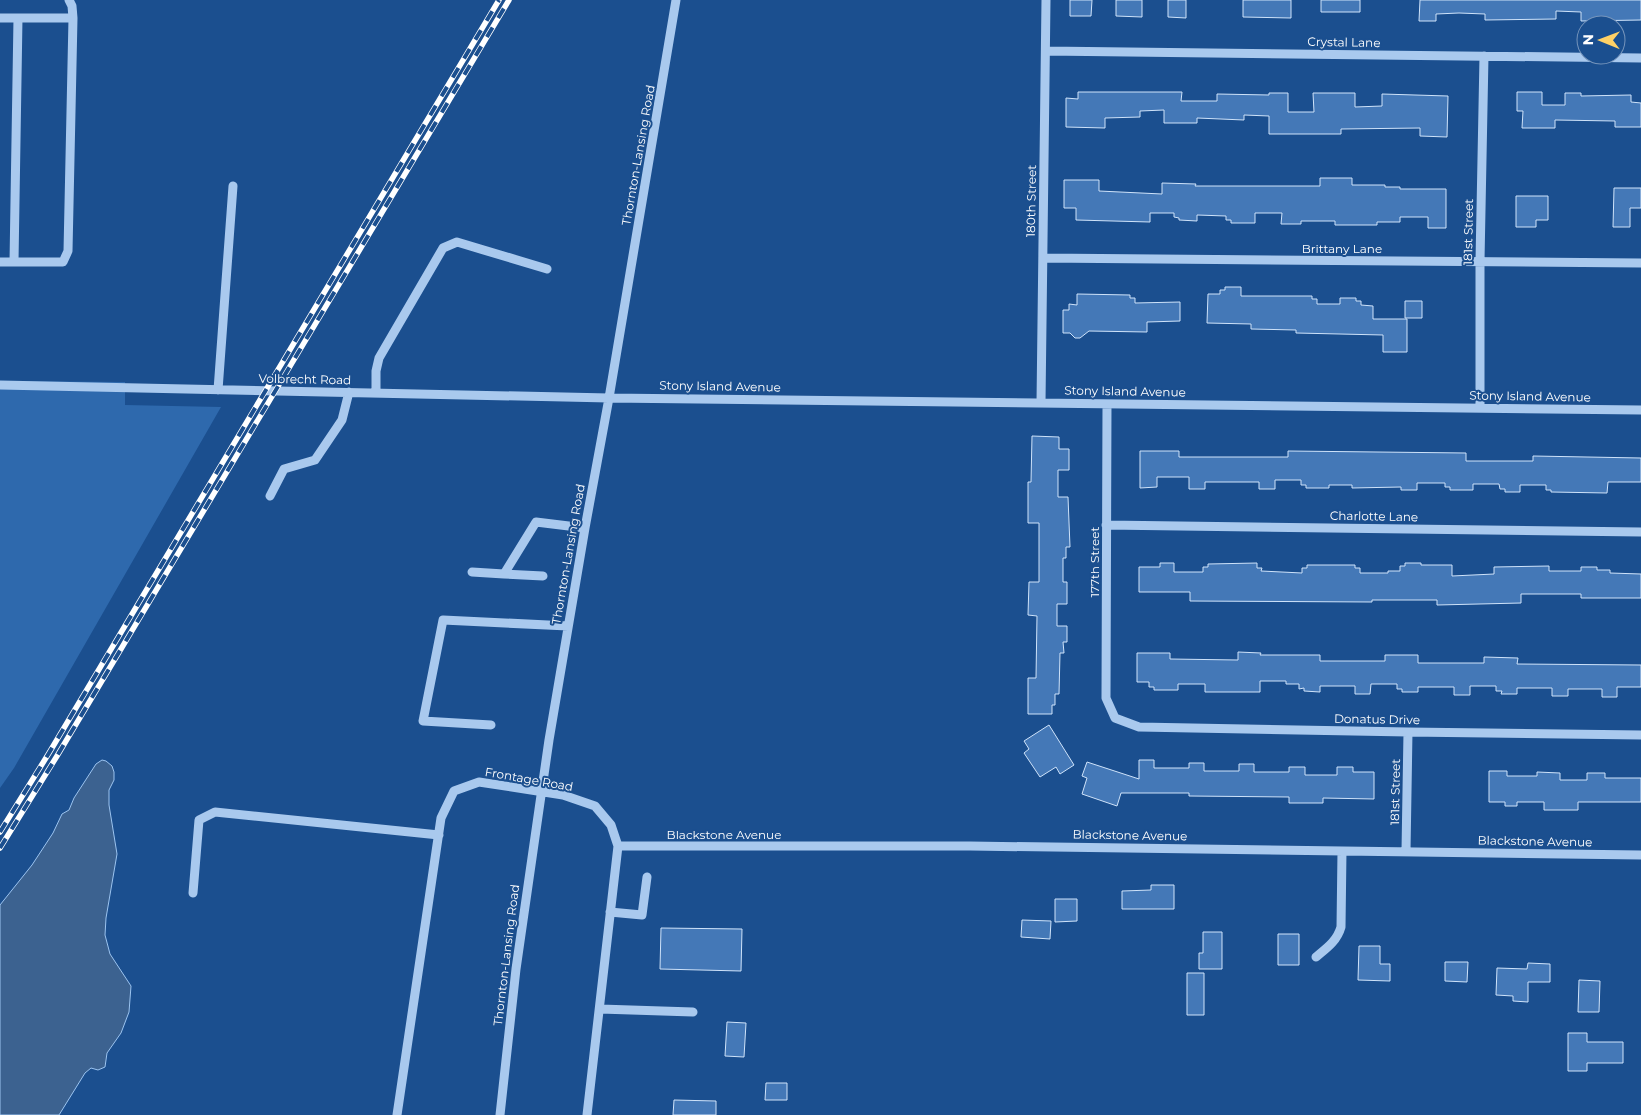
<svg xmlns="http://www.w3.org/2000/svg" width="1641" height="1115" viewBox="0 0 1641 1115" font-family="Montserrat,sans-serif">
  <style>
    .green { fill: #2e69ad }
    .water { fill: #3c6290; stroke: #9cc4f0 }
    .building { fill: #4478b7; stroke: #cfe3fa }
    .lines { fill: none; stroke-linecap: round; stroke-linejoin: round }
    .minor { stroke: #a9c9ee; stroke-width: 9 }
    .rail-casing { stroke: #fff; stroke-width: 5.5 }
    .rail { stroke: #1b4f8f; stroke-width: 4; stroke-dasharray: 11; stroke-linecap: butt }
    .labels { text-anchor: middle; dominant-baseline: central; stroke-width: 4; stroke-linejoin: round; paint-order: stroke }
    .street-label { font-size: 12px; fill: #fff; stroke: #1b4f8f }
  </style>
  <rect width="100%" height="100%" fill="#1b4f8f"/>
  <path class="green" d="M0 381 125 382V405L221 407 14 768 0 788Z"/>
  <path class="water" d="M102 760 106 761 112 766 114 772V780L109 790V805L117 854 106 918 105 935 110 954 131 986 129 1012 121 1033 107 1053 105 1067 98 1070 91 1068 85 1073 59 1115H0V905L32 865 53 833 62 814 69 810 74 798 96 764Z"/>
  <path class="building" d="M1070 0H1092L1091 16H1070Z
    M1116 0H1142V17L1116 16Z
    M1168 0H1186V18L1168 17Z
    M1243 0H1291V18L1243 17Z
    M1321 0H1360V12H1321Z
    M1420 0H1641V20L1581 21V12L1556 11V19L1485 20V14L1459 13 1436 14V21H1419Z
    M1078 92H1182L1181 101H1217V94L1269 95V93H1288V112H1314L1313 93H1355V107L1382 106V94L1448 96 1447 137 1420 136V128L1341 129V134H1269V116L1244 115V120L1197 118V123H1164V110L1140 111V117L1105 118V128L1066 127V98L1078 99Z
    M1517 92H1542V105H1565V93H1581V96L1631 95V102L1641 103V127H1615V121L1555 120V128H1522L1523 111H1517Z
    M1320 178H1352V185H1385V187H1400V189H1446V228H1428V217H1400V222H1377V225H1335V221H1301V224H1281L1282 213H1255V223H1231V220H1226V216L1197 215V221L1179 220V218L1174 217V213H1150V222L1076 220V208H1064V180H1099V191L1162 194V183L1196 184 1195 186H1320Z
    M1614 188H1641V208H1630V227H1613Z
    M1516 196H1548V220H1536V227H1516Z
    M1225 287H1241V296H1312V299H1317V304H1340V298H1356V301H1361V305L1373 306V319H1407V352H1383V335L1296 333V330L1251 329V324L1207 323 1208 294H1220V290H1225Z
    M1077 294 1130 295V298H1135V303L1180 302V321L1147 322V332L1089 331 1080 338H1075L1070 333H1063V310H1069V304L1077 305Z
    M1405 301H1422V318H1405Z
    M1032 436 1059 437V449H1069V470H1058V497H1068L1070 547H1066V558H1063V582H1067V604H1057V626H1067V642H1063L1064 653H1060L1059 694H1055V705H1052V714H1028V678H1036L1037 616 1028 615 1029 582H1039V523H1028V482H1031Z
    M1140 451H1179V457H1288V451L1466 453V461H1533V456L1641 458V482H1608L1607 493 1551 492V490H1546V485H1520V492H1505V489H1500L1499 484H1473V490H1450V487H1445V483H1417V490H1401V487L1352 488V485H1329V488H1306V485H1301V480H1275V489H1259V482H1205V489H1189V477H1157V487L1140 488Z
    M1160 563H1174V572H1203V567H1208V564L1257 563V568H1262L1261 571 1302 573V568H1307V565H1355V568H1360V573H1388V571H1400V566H1405V563H1421V565H1452V576L1494 574V567L1549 566V571H1581V567H1597V570H1610V573L1641 574V598H1581V594H1521V603L1437 605V600H1372V602L1190 601V592H1139V567H1160Z
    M1238 652 1261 653 1260 655H1320V661H1385V655H1418V663H1484V657L1518 658 1517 664 1641 665V687H1617V697H1602V689H1568V696H1552V688H1517V694H1501L1502 691H1496V686H1470V695H1454V687H1418V692H1402V689H1397V684H1371L1370 694H1355V686H1320V692L1304 691V688L1299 689V684H1286V681H1260V692H1205V684H1178V690H1154V687H1149V682H1137V653H1170V659L1238 660Z
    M1049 725 1074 765 1060 774 1056 767 1040 777 1024 753 1029 749 1024 741Z
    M1139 760H1154V768H1189V763H1204V771H1239V764H1254V772H1289V767H1305V775H1337V767H1353V772H1374V799L1323 798V803H1289V797L1189 796V793H1121L1117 806 1082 794 1087 778 1082 776 1087 762 1139 779Z
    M1489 771H1507V776H1537V772L1560 773V780H1587V773H1605V778H1641V802H1578V810H1544V802H1517V806H1505V802H1489Z
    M1151 885H1174V909H1122V891L1151 890Z
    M1055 899H1077V921L1055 922Z
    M1022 920 1051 921 1050 939 1021 937Z
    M661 928 742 929 741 971 660 969Z
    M1203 932H1222V969H1199V953H1203Z
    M1278 934H1299V965H1278Z
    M1359 946H1380V964H1390V981L1358 980Z
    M1445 962H1468L1467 982 1445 981Z
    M1528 963 1550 964V982H1528V1002L1513 1001V996L1496 995 1497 968 1527 969Z
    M1187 973H1204V1015H1187Z
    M1579 980 1600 981 1599 1012H1578Z
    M727 1022 746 1023 744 1057 725 1056Z
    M1568 1033H1587V1042H1623V1063H1587V1071H1568Z
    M766 1083H787V1100H765Z
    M674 1100 716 1101V1115H673Z"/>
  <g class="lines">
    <path class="minor" d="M0 18H73
      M1046 51 1641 58
      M1043 258 1641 263
      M0 262H63L68 251 73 18 72 6 69 0
      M14 262 18 18
      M0 385 609 398 1641 410
      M218 390 233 186
      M376 393V371L379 358 443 248 457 242 547 269
      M1041 403 1046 0
      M1107 404 1106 698 1115 718 1139 727 1408 732 1641 735
      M1480 408V261L1484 56
      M270 496 284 469 315 460 342 420 349 392
      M1106 525 1641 532
      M472 572 504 574 536 522 585 528
      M504 574 543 576
      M491 725 423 721 443 620 568 626
      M618 846H970L1641 855
      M1406 851 1408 732
      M193 893 199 820 215 812 439 835
      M610 912 642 915 647 877
      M1316 957C1327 948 1337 941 1341 927L1342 851
      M600 1009 693 1012
      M397 1115 441 818 454 791 479 782 563 795 595 806 611 825 618 846 587 1115
      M500 1115 516 969 549 740 585 528 609 398 676 0"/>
    <defs>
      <path id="rail" d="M0 832 49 753 499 0
        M0 848 57 756 509 0"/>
    </defs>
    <use href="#rail" class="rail-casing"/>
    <use href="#rail" class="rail"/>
  </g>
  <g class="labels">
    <g class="street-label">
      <text transform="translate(1344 42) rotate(1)">Crystal Lane</text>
      <text transform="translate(638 155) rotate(-80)">Thornton-Lansing Road</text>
      <text transform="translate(1031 201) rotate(-89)">180th Street</text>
      <text transform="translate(1468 232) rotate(-89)">181st Street</text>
      <text x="1342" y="248">Brittany Lane</text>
      <text transform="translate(305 379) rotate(1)">Volbrecht Road</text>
      <text transform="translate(720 386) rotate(1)">Stony Island Avenue</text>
      <text transform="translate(1125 391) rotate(1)">Stony Island Avenue</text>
      <text transform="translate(1530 396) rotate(1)">Stony Island Avenue</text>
      <text transform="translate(1374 516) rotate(1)">Charlotte Lane</text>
      <text transform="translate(568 554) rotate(-80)">Thornton-Lansing Road</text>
      <text transform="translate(1094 562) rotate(-90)">177th Street</text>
      <text transform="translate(1377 719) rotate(1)">Donatus Drive</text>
      <text transform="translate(529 779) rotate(10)">Frontage Road</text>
      <text transform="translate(1395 792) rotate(-89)">181st Street</text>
      <text x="724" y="834">Blackstone Avenue</text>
      <text transform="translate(1130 835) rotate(1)">Blackstone Avenue</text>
      <text transform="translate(1535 841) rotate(1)">Blackstone Avenue</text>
      <text transform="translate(506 955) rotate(-83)">Thornton-Lansing Road</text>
    </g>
  </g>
  <g transform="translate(1601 40) rotate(271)"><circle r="24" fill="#1b4f8f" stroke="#7695bc"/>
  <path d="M0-4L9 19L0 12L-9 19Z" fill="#ffd166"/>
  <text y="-8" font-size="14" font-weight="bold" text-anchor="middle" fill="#ffffff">N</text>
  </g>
</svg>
